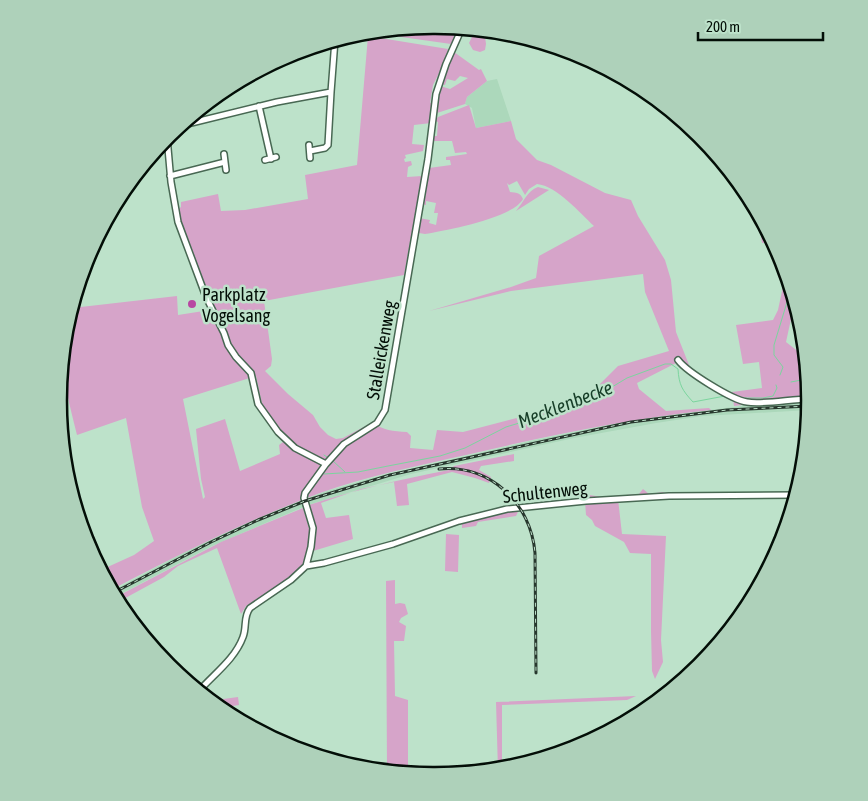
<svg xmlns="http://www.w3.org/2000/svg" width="868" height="801" viewBox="0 0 868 801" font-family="'Asap Condensed',sans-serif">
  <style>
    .built { fill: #acd8bb }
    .green { fill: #d6a4c9; fill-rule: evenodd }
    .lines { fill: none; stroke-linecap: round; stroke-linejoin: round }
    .stream { stroke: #7bd59e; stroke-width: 1 }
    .minor-casing { stroke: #486853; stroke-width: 8 }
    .minor { stroke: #fff; stroke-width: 5 }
    .rail-casing { stroke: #27372d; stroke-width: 3 }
    .rail { stroke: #bde2ca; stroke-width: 1; stroke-dasharray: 4; stroke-linecap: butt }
    .poi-dot { fill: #b847a2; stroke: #bde2ca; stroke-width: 2 }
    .labels { text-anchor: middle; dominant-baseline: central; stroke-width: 5; stroke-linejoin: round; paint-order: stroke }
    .poi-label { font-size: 18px; fill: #030e07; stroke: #bde2ca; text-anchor: start }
    .street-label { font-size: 18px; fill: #030e07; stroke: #bde2ca }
    .water-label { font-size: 19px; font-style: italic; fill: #163d27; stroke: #bde2ca }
    .rim { fill: none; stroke: #030e07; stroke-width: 2.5 }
  </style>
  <rect width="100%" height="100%" fill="#bde2ca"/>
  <path class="built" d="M497 79 511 121 476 128 472 108 465 104 467 97 487 81Z
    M809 403V410L703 416 656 423 574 438 411 474 308 505 212 546 115 597 112 591 181 554 257 518 324 492 368 479 530 441 638 419 750 405Z"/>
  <path class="green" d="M434 25 459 27 451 44 366 32Z
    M473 29 484 30 486 44 485 50 480 52 473 50 469 43 473 35Z
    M368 36 448 49 443 65 433 85 430 103 434 102 431 123 414 125 412 144 424 145 423 151 405 155 406 158 404 159 405 162 411 161 412 165 408 167 407 177 422 176 404 275 264 301 272 359 271 366 265 371 288 394 313 415 320 427 328 435 336 439 343 438 373 422C383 431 393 431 407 432L411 436 410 448 433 450 437 430 463 432 551 409 588 396 618 366 669 351 645 292 643 274 511 291 429 311 511 287 536 278 539 256 594 226C580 213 557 186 537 184L529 189 525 195 517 181 509 185 507 183 510 192C516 193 520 192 523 199 513 218 447 230 425 234L419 233 418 232 419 218 430 220 429 223 436 225 438 213H434L436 203 426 201V205L422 204 425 198 429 168 451 165 450 160H446V157L467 154 466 152 455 153 452 141H433V136H437L438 122 435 121 438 117 469 105 476 128 511 121 516 139 537 160 551 165 605 193 631 200 638 216 665 260 671 280 676 332 691 370 680 361 637 383 639 389 666 411 709 408 711 410C628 419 547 436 466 455 417 466 367 476 320 493 248 520 180 554 111 590L101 570 134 555 154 541 142 507 126 418 77 435C65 386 56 358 72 308L177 296 178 315 210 310 218 326H220L181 225 177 210 181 207V202L218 194 221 211 245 210 308 199 305 175 357 165ZM256 376 263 408 271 421 294 445 326 463 307 456 283 442 279 445 280 454 240 471 225 419 196 429 201 479 205 497 203 499 183 399Z
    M454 52 479 70 481 69 487 81 467 97 465 104 437 113 436 111 440 86 450 89 468 78 460 76 455 81 447 79 445 85 441 84Z
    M538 187 549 190 516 211C523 203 527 191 538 187Z
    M758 215 773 242 762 243Z
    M786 272 797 308 791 319 786 342 800 353 805 354 809 403 750 404 734 406 732 392 762 388 759 362 743 364 736 325 773 320 778 310Z
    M514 454V461L481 466 479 470 491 477 489 483 475 478 452 472 407 484 409 505 397 506 394 482 361 489 321 503 326 518 349 515 353 539 313 551 315 531 309 505C355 490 402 479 449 470L454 466Z
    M643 489 649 494 663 492 669 496 618 499 622 534 666 536 661 640 663 662 655 679 652 671 651 631V554L630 553 624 542 595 526 592 520 586 515 585 501 590 495 601 497 639 494Z
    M303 508 311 535 304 565 283 583 246 606 241 614 217 548 178 566 164 577 118 602 116 597 221 542Z
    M520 508 516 516 478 522 476 526 462 528V523Z
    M446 534 459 535 458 572 445 571Z
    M395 580V604L400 603 405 604 408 614 401 618 399 622 406 626 404 641H394L395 696 408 700V773L387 771 386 581Z
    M636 696 627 700 502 705V761L504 769 498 770 496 702Z
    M238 697 239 705 220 708 216 705V700Z"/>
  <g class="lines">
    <path class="stream" d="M780 375 783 367 774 355V345L791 289
      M791 382 807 379
      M742 398H763L773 396 777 388 776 385
      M324 455 330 459
      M333 461 345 472
      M324 474 358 472 388 466 440 456 465 448 506 427 539 417 597 396 627 378 665 364H671L678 369C679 385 682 390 693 402L725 396"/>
    <defs>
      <path id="minor" d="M259 106 271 159
        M179 126 277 102 331 92 335 40
        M167 137 171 182 178 222 206 297 224 333 228 345 236 357 251 373 258 404 278 432 295 448 326 464
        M309 145 310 158
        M310 151 325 148 328 145 331 92
        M224 154 226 170
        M265 160 276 157
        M170 176 225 162
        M678 360C687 372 732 400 747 402 762 405 792 399 809 399
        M306 566 324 563 393 544 459 521 507 509 586 501 669 496 796 495
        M199 691C214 674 235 659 243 637 247 627 243 617 250 608L291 580 306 566 311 547 313 528 304 498 305 493 326 464 344 444 377 423 385 410 428 159 436 94 446 64 462 28"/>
    </defs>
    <use href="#minor" class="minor-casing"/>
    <use href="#minor" class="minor"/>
    <defs>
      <path id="rail" d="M439 469C490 464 531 503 535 553L536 673
        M113 593 211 542 258 520 305 501 390 475 631 422 727 410 809 406"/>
    </defs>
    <use href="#rail" class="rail-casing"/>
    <use href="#rail" class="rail"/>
  </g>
  <circle class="poi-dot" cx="192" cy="304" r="5"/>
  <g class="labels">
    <g class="poi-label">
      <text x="202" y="294">Parkplatz<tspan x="202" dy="21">Vogelsang</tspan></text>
    </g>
    <g class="street-label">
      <text transform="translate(381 350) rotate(-80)">Stalleickenweg</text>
      <text transform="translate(545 492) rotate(-6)">Schultenweg</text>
    </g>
    <g class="water-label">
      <text transform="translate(565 404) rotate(-21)">Mecklenbecke</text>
    </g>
  </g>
  <path d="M0 0H868V801H0ZM433 34H435A366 366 0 0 1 801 400V401A366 366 0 0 1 435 767H433A366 366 0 0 1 67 401V400A366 366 0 0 1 433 34Z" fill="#aed1ba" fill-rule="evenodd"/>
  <path class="rim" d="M433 34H435A366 366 0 0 1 801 400V401A366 366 0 0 1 435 767H433A366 366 0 0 1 67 401V400A366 366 0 0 1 433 34Z"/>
  <path d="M698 32v8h125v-8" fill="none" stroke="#030e07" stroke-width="2.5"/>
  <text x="706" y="32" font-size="15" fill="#030e07" stroke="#bde2ca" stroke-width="4" paint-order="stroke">200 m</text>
</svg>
